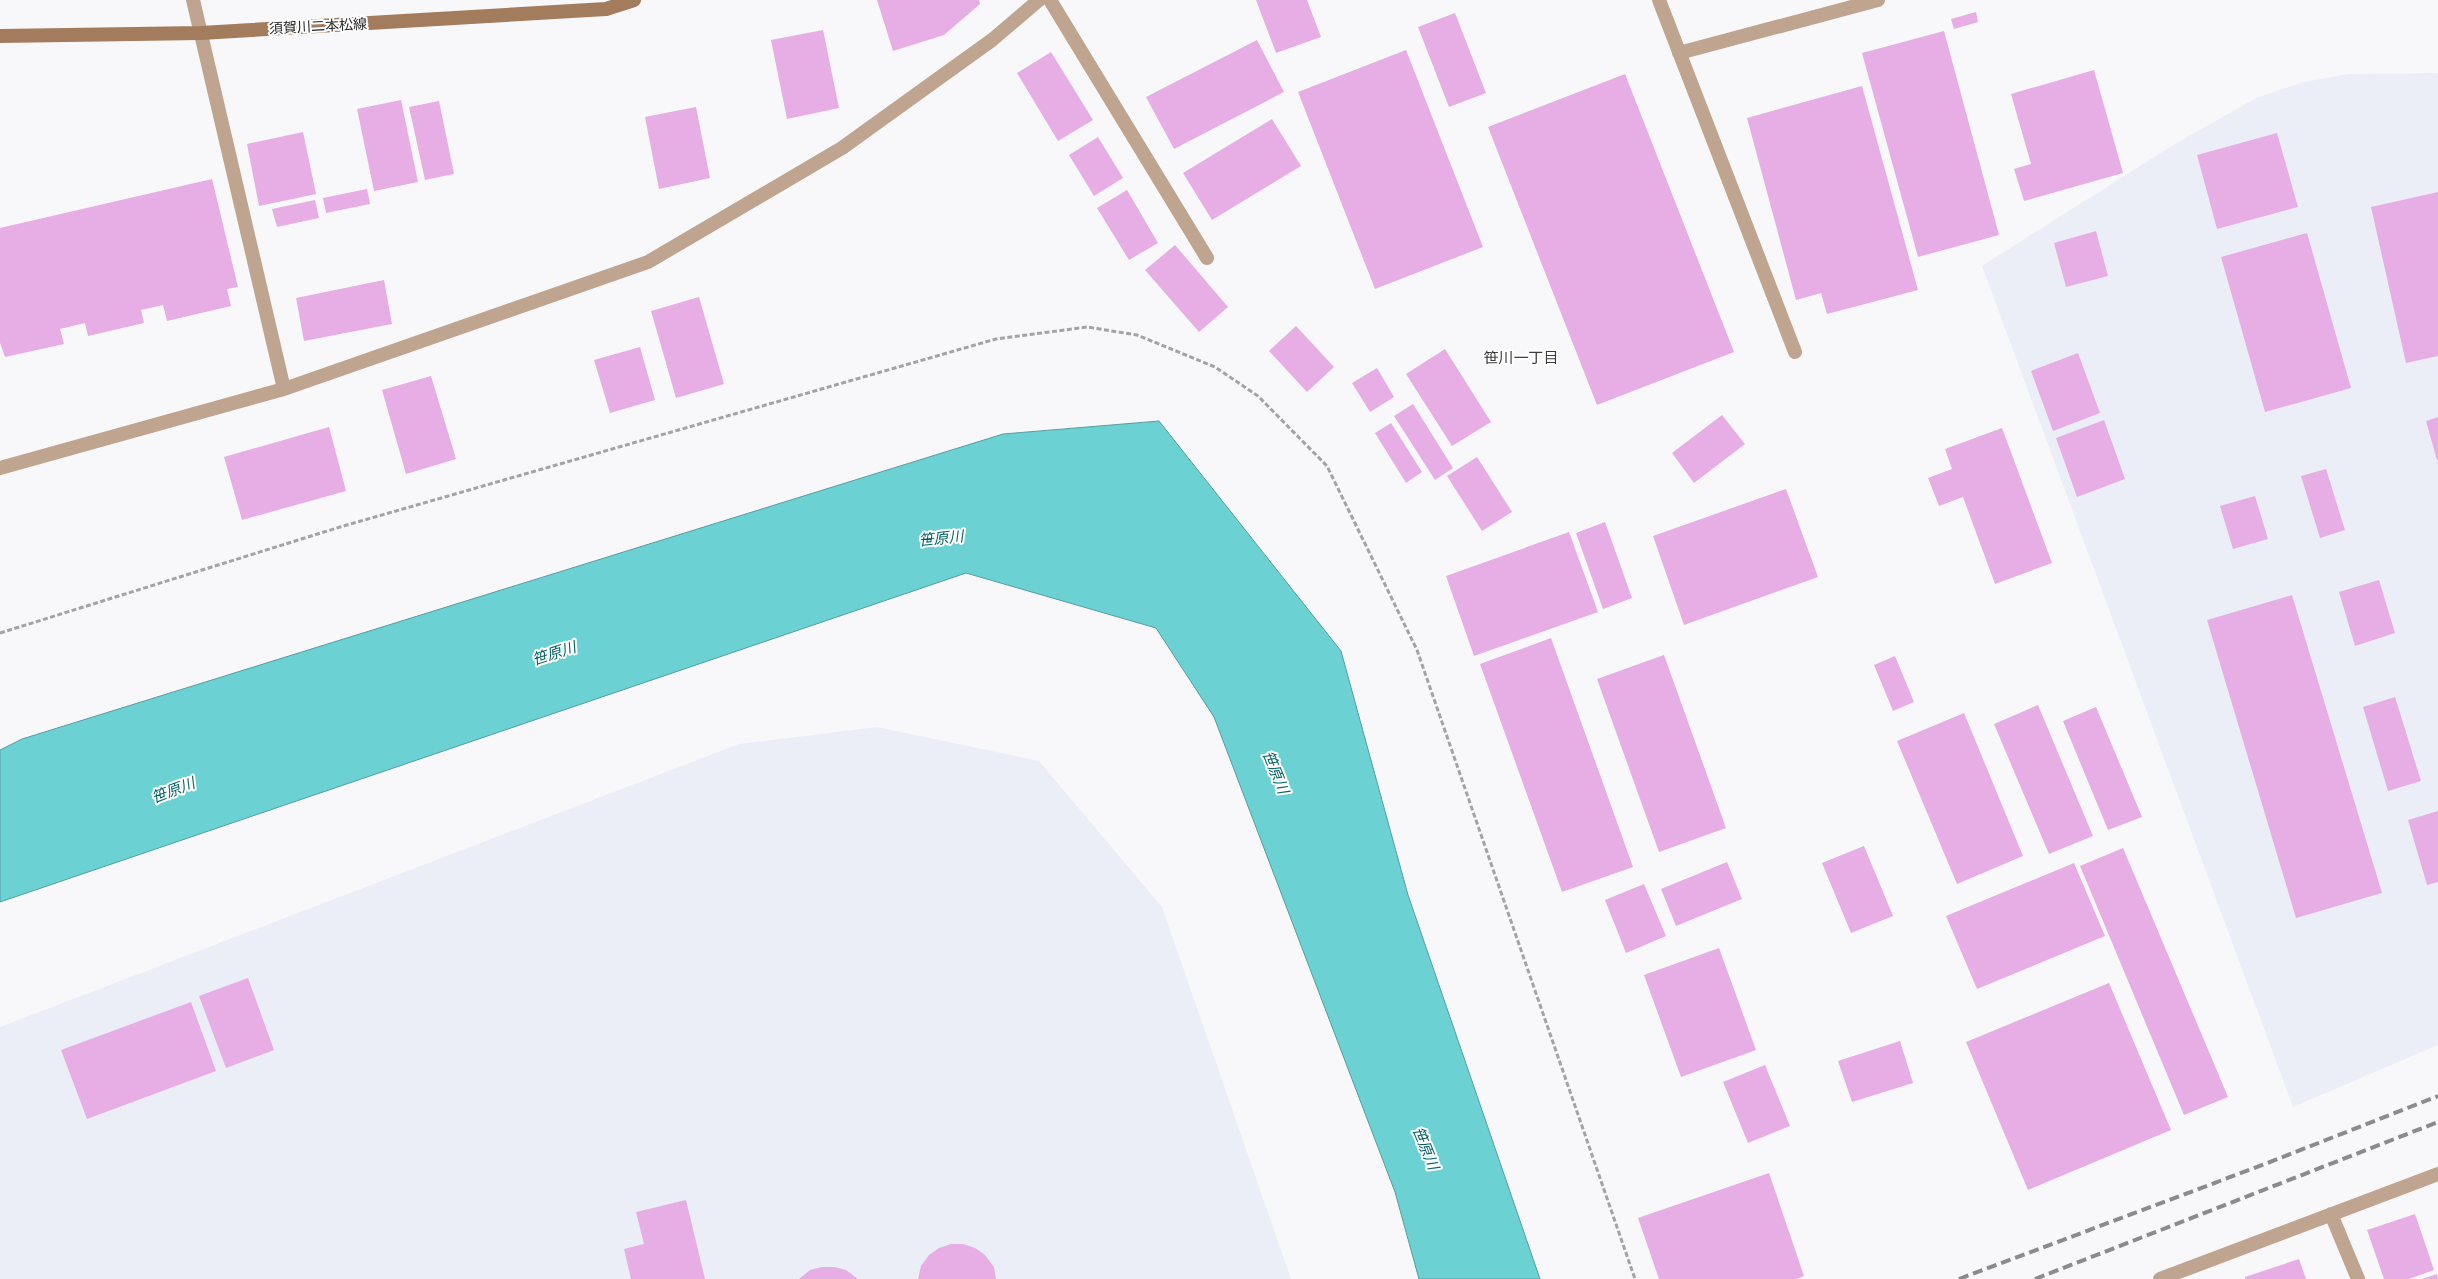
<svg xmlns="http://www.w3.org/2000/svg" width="2438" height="1279" font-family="Arial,'Noto Sans JP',sans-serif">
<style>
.built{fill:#eceef7}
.water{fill:#6bd1d3;stroke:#569d9f}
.building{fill:#e6aee4}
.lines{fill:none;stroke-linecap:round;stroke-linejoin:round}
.path{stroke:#a3a3a5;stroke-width:3;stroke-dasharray:5 2.5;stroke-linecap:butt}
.minor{stroke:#bfa58f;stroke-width:14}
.secondary{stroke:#a27c5c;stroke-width:14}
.rail{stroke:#8b8b8d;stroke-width:4;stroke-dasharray:10 5;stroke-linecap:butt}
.labels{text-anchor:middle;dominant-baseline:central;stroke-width:4;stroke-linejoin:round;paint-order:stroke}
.street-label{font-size:14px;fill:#252526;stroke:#fff}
.neighbourhood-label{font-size:15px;fill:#3b3b3c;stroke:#fff}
.water-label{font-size:15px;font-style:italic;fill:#076365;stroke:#fff}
</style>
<rect width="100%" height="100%" fill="#f8f8fa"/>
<path class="built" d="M2438,73v972l-145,62 -311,-841 188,-119 86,-49 48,-16 44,-8z
M877,727l162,34 123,146 129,372h-1291v-252l739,-283z"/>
<path class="water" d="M1159,421l182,230 67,244 132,384h-121l-24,-87 -181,-475 -58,-89 -190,-55 -966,329v-152l22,-11 981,-305z"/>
<path class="building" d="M877,0h102l1,4 -36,31 -51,16z
M1256,0h51l14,37 -45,16z
M1976,12l2,10 -24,7 -3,-10z
M1455,13l31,80 -37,14 -31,-80z
M823,30l16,78 -52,11 -16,-79z
M1944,31l55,204 -81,22 -56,-204z
M1257,40l27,52 -110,57 -28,-52z
M1406,50l77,197 -108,42 -77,-197z
M1051,52l42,68 -35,21 -41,-68z
M2094,70l29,103 -99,28 -10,-32 17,-5 -20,-70z
M1625,74l109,278 -137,53 -109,-278z
M1862,86l56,204 -91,24 -6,-21 -25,7 -49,-182z
M401,100l17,82 -44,9 -17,-82z
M439,101l15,73 -29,6 -16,-73z
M696,107l14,71 -51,11 -14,-72z
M1272,119l29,47 -89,54 -29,-47z
M303,132l13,62 -57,12 -12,-62z
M2277,133l21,74 -81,22 -20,-74z
M1098,137l25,41 -29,18 -25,-41z
M212,179l26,108 -11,2 4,17 -64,15 -4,-16 -22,5 3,13 -56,13 -3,-13 -25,6 4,15 -59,13 -5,-14v-115z
M367,189l3,15 -44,9 -3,-15z
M1127,190l31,53 -29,17 -32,-52z
M2438,192v164l-32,7 -35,-156z
M315,200l4,18 -42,9 -5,-18z
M2096,231l12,45 -42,11 -12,-44z
M2307,233l44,155 -86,24 -44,-155z
M1175,245l53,62 -29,25 -54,-62z
M384,280l8,44 -88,17 -8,-43z
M699,297l25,87 -48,14 -25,-87z
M1296,326l38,41 -27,25 -38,-41z
M640,347l15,53 -45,13 -16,-53z
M1445,349l46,73 -39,24 -46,-72z
M2078,353l22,60 -47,18 -22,-60z
M1377,368l17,29 -24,15 -18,-29z
M431,376l25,83 -50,15 -24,-84z
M1413,404l40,64 -18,12 -41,-64z
M1722,415l23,29 -51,39 -22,-30z
M2438,417v43h-1l-11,-39z
M2104,420l21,59 -48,18 -21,-59z
M1391,423l31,49 -16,11 -31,-50z
M329,427l17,64 -104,29 -18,-63z
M2002,428l50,135 -57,21 -32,-87 -24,9 -11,-28 24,-9 -7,-20z
M1477,457l35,55 -30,19 -35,-55z
M2326,469l19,61 -25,8 -19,-62z
M1786,489l32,88 -134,48 -31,-89z
M2255,496l13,43 -35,10 -13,-43z
M1605,522l27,76 -29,11 -27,-76z
M1569,532l29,80 -124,44 -28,-80z
M2379,580l16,53 -40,13 -16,-54z
M2292,595l90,298 -86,25 -89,-298z
M1551,638l82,229 -71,25 -82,-228z
M1664,655l62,173 -67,24 -62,-173z
M1895,656l19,46 -21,9 -19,-46z
M2395,697l26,84 -33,10 -25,-84z
M2038,705l55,131 -44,18 -55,-130z
M2096,707l46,110 -34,13 -45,-109z
M1964,713l59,143 -66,28 -60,-143z
M2438,811v71l-11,3 -19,-65z
M1864,846l29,70 -42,17 -29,-70z
M2123,848l105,249 -44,18 -104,-249z
M1727,862l15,37 -66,27 -15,-37z
M2074,863l31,73 -128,53 -31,-73z
M1644,884l22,52 -40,17 -21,-53z
M1719,948l37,102 -75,27 -37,-102z
M248,978l26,72 -48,18 -27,-72z
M2109,983l62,147 -143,60 -62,-148z
M191,1002l25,69 -129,48 -26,-69z
M1900,1041l13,42 -61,19 -14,-41z
M1765,1065l25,61 -42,17 -25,-61z
M1769,1173l35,103 -7,3h-138l-21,-61z
M686,1200l19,79h-74l-7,-30 20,-5 -8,-32z
M2415,1214l19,56 -25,9h-25l-17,-49z
M951,1244h12l12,4 10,7 9,12 2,12h-78l3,-13 8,-11 10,-7z
M2299,1259l7,20h-61v-2z
M822,1267h12l12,3 12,9h-59l11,-9z
M2437,1274l1,5h-16z"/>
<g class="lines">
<path class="path" d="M0,633l340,-106 656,-188 91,-12 50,8 78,32 43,29 69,70 90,184 218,629"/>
<path class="minor" d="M193,0l91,389
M1050,0l157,258
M1659,0l136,352
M1679,53l199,-53
M0,468l284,-79 364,-127 194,-114 150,-108 47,-40
M2331,1214l27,65
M2160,1279l278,-105"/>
<path class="secondary" d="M0,36l201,-3 405,-24 28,-9"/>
<path class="rail" d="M1959,1279l306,-115 173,-68
M2035,1279l403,-157"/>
</g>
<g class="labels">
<g class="street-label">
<text transform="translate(318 26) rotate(-3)">須賀川二本松線</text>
</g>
<g class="neighbourhood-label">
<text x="1521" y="357">笹川一丁目</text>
</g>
<g class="water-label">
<text transform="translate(941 538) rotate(-6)">笹原川</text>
<text transform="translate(554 653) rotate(-18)">笹原川</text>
<text transform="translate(1276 772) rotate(68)">笹原川</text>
<text transform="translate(173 790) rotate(-21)">笹原川</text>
<text transform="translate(1426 1148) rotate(68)">笹原川</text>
</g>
</g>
</svg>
